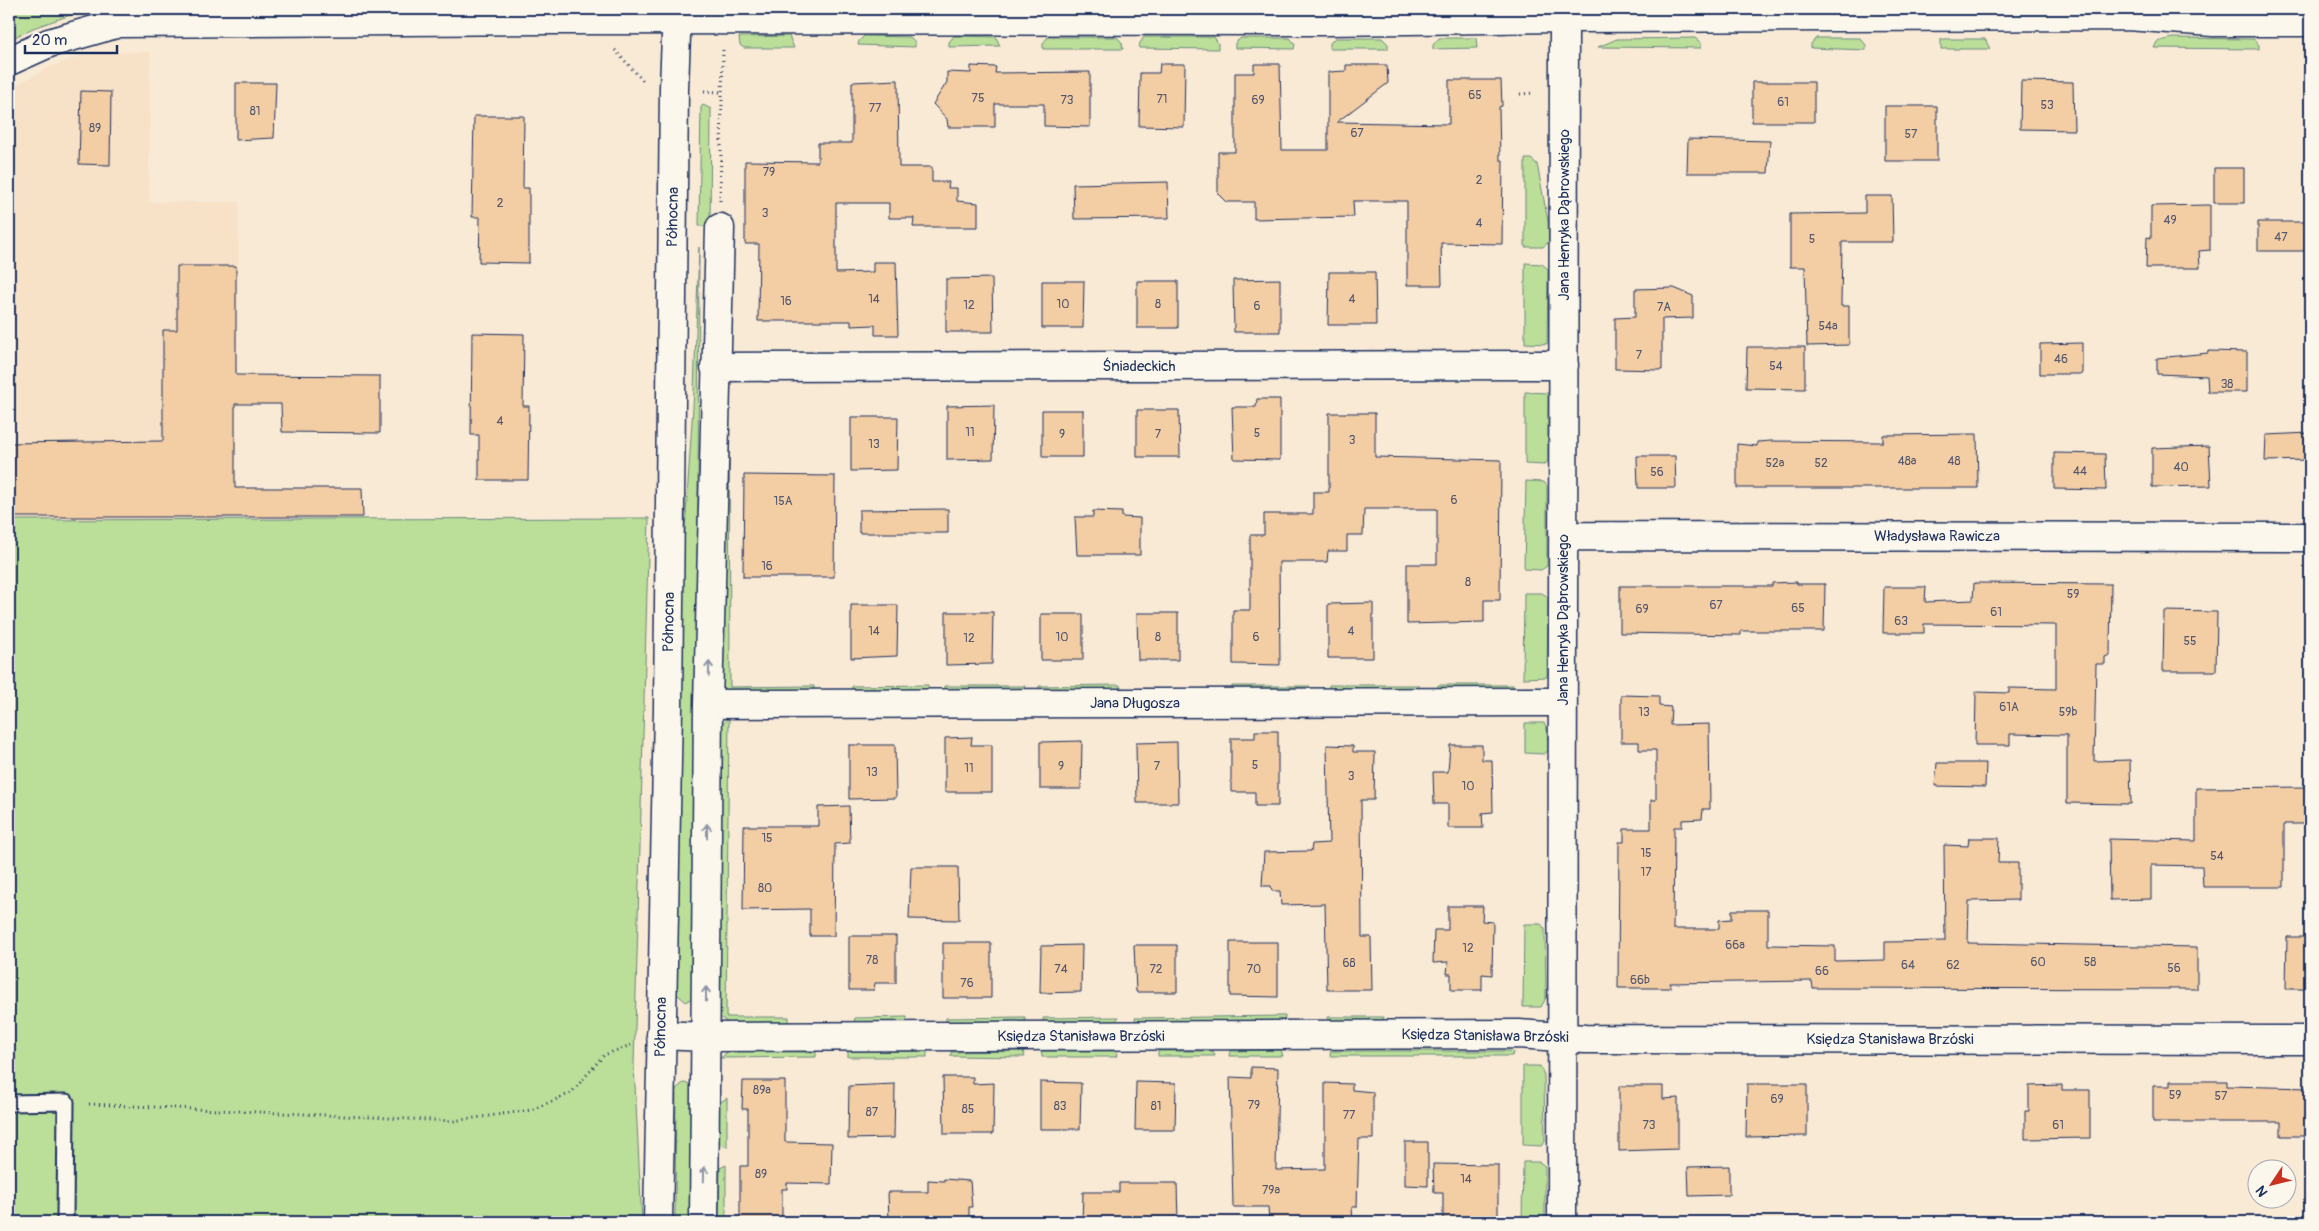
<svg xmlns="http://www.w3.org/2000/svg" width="2319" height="1231" font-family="Pangolin,sans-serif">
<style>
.built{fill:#f7e1c7}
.green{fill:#bbdf99;stroke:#6b877c}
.building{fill:#f3cda3;stroke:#1b2f5e}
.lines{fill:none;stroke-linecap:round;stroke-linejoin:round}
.lane-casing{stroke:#1b2f5e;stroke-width:19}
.street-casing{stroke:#1b2f5e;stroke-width:31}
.secondary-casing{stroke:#1b2f5e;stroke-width:31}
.path{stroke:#1b2f5e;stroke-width:3;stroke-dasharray:1 4;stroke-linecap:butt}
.lane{stroke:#fbf7ec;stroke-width:15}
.street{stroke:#fbf7ec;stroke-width:28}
.secondary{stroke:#fbf7ec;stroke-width:28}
.oneway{stroke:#8b93a5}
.labels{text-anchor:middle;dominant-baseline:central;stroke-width:4;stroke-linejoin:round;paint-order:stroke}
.number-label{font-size:12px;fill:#51566f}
.street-label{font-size:15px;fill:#1b2f5e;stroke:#fbf7ec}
</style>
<rect width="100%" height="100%" fill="#f9ead6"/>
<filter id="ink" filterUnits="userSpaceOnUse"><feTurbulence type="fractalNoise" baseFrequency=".02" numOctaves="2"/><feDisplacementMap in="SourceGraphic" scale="10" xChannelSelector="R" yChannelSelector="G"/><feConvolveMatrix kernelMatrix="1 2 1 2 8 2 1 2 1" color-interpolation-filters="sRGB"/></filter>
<g filter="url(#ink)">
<path class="built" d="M150,52l-1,150h90l-4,317 -226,1v-431l41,-22 38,-14z"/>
<path class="green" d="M9,9h79l-55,19 -24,12z
M789,36l5,12h-50l-4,-3 -1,-8z
M864,36l46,1 5,5v5l-57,-2 1,-4z
M954,36l42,1 4,9 -51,1v-5z
M1048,37h69l5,6 1,6h-80v-6z
M1144,37h70l4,6v6l-79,-1 1,-5z
M1241,38h49l5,6 -1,5 -59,-1v-5z
M1335,38h47l6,6v5h-58v-6z
M1439,38h37l1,10 -44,1v-4z
M1695,38l6,5v5l-103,-1 19,-8z
M1816,38h44l6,7v5l-55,-2v-4z
M2172,38l82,1 5,6v4l-105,-1 3,-6z
M1941,39h44l5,10h-49z
M703,105l8,4 -1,117h-11l2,-119z
M1525,159h6l6,5 11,57 1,21 -6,5h-18z
M699,247l-3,748 -10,7 -9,-8 5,-419 12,-184z
M1525,263l17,1 6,5 -1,75 -22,-1z
M1525,392l23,1v68l-4,4 -19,-1z
M729,393l1,294 84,-1v7l-88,-1 -5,-7z
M1526,481l18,1 3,4v80l-6,4 -17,-1z
M649,518l-15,547 8,157h-633v-702z
M1524,593h18l6,4 -1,80 -24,1z
M928,685v7l-76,1v-7z
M1120,685v6h-81v-5z
M1329,685h90l-1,6h-89z
M1438,685h75v5l-75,1z
M944,686h81l-1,6 -80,-1z
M1232,686h78l-3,5 -75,1z
M729,717l-3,300h63v6h-61l-8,-6 2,-292z
M1525,723h19l3,5 1,23 -4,3 -19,-1z
M1524,924h17l4,5 1,69 -5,9h-18z
M1285,1016l-1,6 -148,1 -1,-5z
M907,1017v7l-53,-1 1,-5z
M1025,1017v6h-79v-5z
M1119,1017l-5,6h-70l-1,-5z
M1328,1017h55l1,5h-56z
M1281,1050l2,6h-54l1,-5z
M728,1051l88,1v5l-95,1z
M848,1051h79v6h-79z
M1023,1051l2,6 -74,-1v-4z
M1041,1051h74l2,3 -1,3h-74z
M1158,1051h55l2,5h-57z
M1331,1051h179l3,1 -1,4h-182z
M1523,1066h17l4,9 1,67 -4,4 -18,-1z
M683,1083l8,1 5,138h-21l1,-133z
M727,1098v49l-8,-3v-41z
M1523,1162h16l6,4v56h-23z
M726,1165v57h-7l1,-54z"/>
<path class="building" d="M1160,64h25l-1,63 -45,-1 1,-53h19z
M1254,64h26l2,86h46v-78l18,-1v-6h41l1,18 -51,39 112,2v-44h52l1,26 -3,1 1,53h3l-1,84 -61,-1 1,42h-35v-84h-54l1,16 -100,2v-17h-28l-8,-8v-42h17v-79h19z
M971,66l25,1 -1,6 95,-1v55l-46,-1v-22h-49v23h-47l-1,-8 -14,-15 14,-22v-10l24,1z
M898,80l1,87h33v15h17l-1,6h9v13l21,2v24h-65l1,-9h-25v-15h-53v70l37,-1v-10h23l2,73h-23v-10l-24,1v-5h-93l1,-77h-14v-83l73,1v-19h34v-61z
M2021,81l52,1 1,48 -54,-1z
M1752,82h62v40h-62z
M236,83h40l-2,55 -38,2z
M81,91l30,1 -1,73 -31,-1z
M1885,106h52v55h-52z
M474,116h50l-1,72h6v75l-50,-1 1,-45h-8z
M1688,139l82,2 -2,32h-81z
M2214,168h30v35h-30z
M1168,182l1,36 -95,1 -1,-35z
M1865,196h27l1,46h-51l-1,64h8v39l-42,1 -2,-79h-15v-53l75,-1z
M2210,205v45l-11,1 1,17h-54l1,-31 4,1v-32z
M2258,222h47v29h-47z
M177,266h59v109l144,1v57l-98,-1 -1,-28h-46v84h127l1,29h-354v-74l154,-2v-111h14z
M1329,272h46l1,53h-48z
M992,278l1,54h-47v-53z
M1280,279v53h-46l-1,-52z
M1042,281h42l-1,47h-41z
M1137,281h41v47h-41z
M1674,288l19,8v22l-31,1v51l-47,-1v-51l20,-1v-28z
M472,333l52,1 -1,72h6l-1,74h-49v-45h-8z
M2082,343v31h-42v-30z
M1747,347h58v42l-59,-1z
M2208,351l39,1v40h-39l-1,-16 -50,-2v-16l51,-5z
M1257,399h23v61l-46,-1 -2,-52h24z
M994,405l-1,54 -46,1v-54z
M1042,410h41v47h-41z
M1137,410h42l1,47h-43z
M1329,413h46v44l126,3 -1,140h-16v22l-77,2v-60h30v-55h-73l-1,26h-16v16h-19l-1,11h-48l1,103 -47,-1v-54h17v-75h14v-21h49v-22h16z
M851,417h47l-1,53 -46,1z
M2310,433v27l-45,1 1,-26z
M1977,434l1,54h-241v-44l20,2v-4l14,-1 112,1v-7z
M2209,446l2,40 -59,1v-39z
M2054,453l51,1 1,36 -52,-1z
M1637,456h38l1,32h-38z
M744,475l91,1 -1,101h-91z
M948,509v24h-89v-23z
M1093,511l29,1v5l18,1v37h-63l-2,-38h18z
M1797,582v2h28l-1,47h-83v4l-121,-2v-47h152v-3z
M1974,583l137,1 -1,71 -5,2v7h-9l-2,97 36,-1 1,44 -64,-1v-68l-57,-1v11h-35l1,-53 33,1v-5l47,1v-64l-132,-1v9h-41l1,-46h42l-1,15 48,-2z
M1373,603v55h-45v-54z
M851,605h47l-1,51 -46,2z
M2164,611l53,1 -1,59h-53z
M946,612h47l-1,52 -46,1z
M1137,613h41v47h-40z
M1041,614h42v46h-42z
M1621,695l38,1v10l12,1 -1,18 39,-1 1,85h-7l-1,10 -20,1v7h-8l-1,102h46v-9l13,-1v-9h36v35l67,1v15l50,-1v-18l60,-1 -1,-96 24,1 1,-8h30l-1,25h20v37l-49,1 -1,42 229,4v42l-384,-1 -1,-7 -142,2v5h-52l1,-146h5v-13h27v-29h5v-50h-17v-8h-18z
M1255,731h23v75h-23v-14h-24v-54h24z
M972,737l-1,8h21v47h-47v-54z
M1082,741l-1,48h-41v-47z
M1177,742l1,61h-41l-1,-60z
M849,745h46l1,53 -47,1z
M1327,745l26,1v6h22l-1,48h-13l1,137h9l1,53h-45l-2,-86 -44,1 -1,-14h-8l-1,-5h-9l2,-34 47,-1 1,-7 17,-1z
M1450,745h32v15h10l1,52 -11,1 1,15h-35v-24h-14l-1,-32h15z
M1937,763h49l-1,24 -50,-1z
M2310,787v37h-26v63h-81l-1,-21 -51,-1v34l-41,1 -1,-61 87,2v-53z
M849,806l1,37 -15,1 -1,92h-24v-27l-67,1 1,-84h74v-19z
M911,867h47l1,53 -50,-1z
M1448,906h35l-1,15 11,1 -1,53 -10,-1v16h-31v-16h-4l1,-12 -15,1 1,-33h14z
M849,936h47v47h-21l-1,7h-25z
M2287,937h23v52h-24z
M1230,942h48v55l-48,-1z
M943,943h48v55h-48z
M1082,945l-1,47 -41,1 1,-47z
M1134,945h43v47h-41z
M1251,1067l27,1 -2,102 49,-1v-86l27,1v6l21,2v47h-14l-2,68h-5l1,15h-84l-1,-15h-35l-3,-130 21,1z
M943,1077h30v7l21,-1 -1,51h-49z
M743,1081h42v61l47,1 -1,41 -44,-1v6h-5v33h-42v-56h8v-57h-6z
M2170,1081h57v5l83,2v48h-29v-14h-128v-36h17z
M1040,1082l41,1 -1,46h-40z
M1136,1082l40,1 -1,47h-40z
M895,1084l-1,54 -46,1 1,-53z
M1747,1084h60v52l-61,1z
M2062,1085v5h28v48l-65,1v-28h4v-25z
M1619,1086h44v13l15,-1v51l-59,2z
M1405,1142h23v44l-23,-1z
M1433,1164l65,1v57h-55v-29h-9z
M1729,1166v29l-40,1 -1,-29z
M944,1179l26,2 2,26h-3v15h-80l-1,-30h40v-12l16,1z
M1119,1183h58l1,39h-96l1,-30h36z"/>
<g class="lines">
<g class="lane-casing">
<path id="lane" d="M9,1103l57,-1 -1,120"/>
</g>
<g class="street-casing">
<path id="street" d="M9,61l40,-18 70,-20 427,-3 780,1 238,-3 563,-2 86,6h97
M715,367l849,-2
M1564,536l746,1
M708,704l854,-2
M661,1035l45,2 813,-3 66,5 725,1
M704,1222l4,-518 12,-476
M1562,1222l2,-1204"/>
</g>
<g class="secondary-casing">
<path id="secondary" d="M658,1222l10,-513 6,-621 3,-79"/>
</g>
<path class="path" d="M615,50l30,33
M704,91l16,1
M1520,94l15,-1
M720,201l3,-152
M89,1104l364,17 78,-11 40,-17 33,-38 27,-10"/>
<use href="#lane" class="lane"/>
<use href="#street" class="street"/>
<use href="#secondary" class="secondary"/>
</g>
<defs><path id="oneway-shaft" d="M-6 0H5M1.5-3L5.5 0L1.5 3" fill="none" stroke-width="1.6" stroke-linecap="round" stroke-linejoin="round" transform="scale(1.25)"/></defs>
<g class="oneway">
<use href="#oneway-shaft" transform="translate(709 669) rotate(-89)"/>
<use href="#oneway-shaft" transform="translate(707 831) rotate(-90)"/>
<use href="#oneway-shaft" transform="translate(706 994) rotate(-90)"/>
<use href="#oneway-shaft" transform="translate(704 1174) rotate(-89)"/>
</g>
</g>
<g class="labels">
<g class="number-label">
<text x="1475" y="95">65</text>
<text x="978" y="98">75</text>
<text x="1162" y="99">71</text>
<text x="1067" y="100">73</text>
<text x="1258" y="100">69</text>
<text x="1783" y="102">61</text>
<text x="2047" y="105">53</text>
<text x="875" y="108">77</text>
<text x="255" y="111">81</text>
<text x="95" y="128">89</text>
<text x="1357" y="133">67</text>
<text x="1911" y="134">57</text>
<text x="769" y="172">79</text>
<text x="1479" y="180">2</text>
<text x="500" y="203">2</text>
<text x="765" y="213">3</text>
<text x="2170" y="220">49</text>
<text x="1479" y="223">4</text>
<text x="2281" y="237">47</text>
<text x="1812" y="239">5</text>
<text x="874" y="299">14</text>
<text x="1352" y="299">4</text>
<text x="786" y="301">16</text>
<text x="1063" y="304">10</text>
<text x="1158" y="304">8</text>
<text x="969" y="305">12</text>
<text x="1257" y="306">6</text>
<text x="1664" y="307">7A</text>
<text x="1828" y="326">54a</text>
<text x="1639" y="355">7</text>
<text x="2061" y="359">46</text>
<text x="1776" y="366">54</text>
<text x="2227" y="384">38</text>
<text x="500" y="421">4</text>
<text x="970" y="432">11</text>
<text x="1257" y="433">5</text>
<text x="1062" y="434">9</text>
<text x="1158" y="434">7</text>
<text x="1352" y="440">3</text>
<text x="874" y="444">13</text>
<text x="1907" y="461">48a</text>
<text x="1954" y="461">48</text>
<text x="1775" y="463">52a</text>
<text x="1821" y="463">52</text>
<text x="2181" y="467">40</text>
<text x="2080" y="471">44</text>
<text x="1657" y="472">56</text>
<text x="1454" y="500">6</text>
<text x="783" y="501">15A</text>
<text x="767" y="566">16</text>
<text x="1468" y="582">8</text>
<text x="2073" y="594">59</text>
<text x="1716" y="605">67</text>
<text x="1798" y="608">65</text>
<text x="1642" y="609">69</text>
<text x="1996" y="612">61</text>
<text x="1901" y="621">63</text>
<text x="874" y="631">14</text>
<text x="1351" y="631">4</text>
<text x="1062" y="637">10</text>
<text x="1158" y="637">8</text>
<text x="1256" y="637">6</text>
<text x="969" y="638">12</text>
<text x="2190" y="641">55</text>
<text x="2009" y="707">61A</text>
<text x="1644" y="712">13</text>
<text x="2068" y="712">59b</text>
<text x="1255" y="765">5</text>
<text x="1061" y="766">9</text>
<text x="1157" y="766">7</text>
<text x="969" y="768">11</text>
<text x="872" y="772">13</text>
<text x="1351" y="776">3</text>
<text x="1468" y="786">10</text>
<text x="767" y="838">15</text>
<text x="1646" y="853">15</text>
<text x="2217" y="856">54</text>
<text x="1646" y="872">17</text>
<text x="765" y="888">80</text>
<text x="1735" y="945">66a</text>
<text x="1468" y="948">12</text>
<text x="872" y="960">78</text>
<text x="2038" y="962">60</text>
<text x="2090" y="962">58</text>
<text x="1349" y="963">68</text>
<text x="1908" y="965">64</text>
<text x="1953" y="965">62</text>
<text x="2174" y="968">56</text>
<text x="1061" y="969">74</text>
<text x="1156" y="969">72</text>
<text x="1254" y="969">70</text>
<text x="1822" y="971">66</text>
<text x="1640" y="980">66b</text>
<text x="967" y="983">76</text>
<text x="762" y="1090">89a</text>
<text x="2175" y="1095">59</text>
<text x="2221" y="1096">57</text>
<text x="1777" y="1099">69</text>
<text x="1254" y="1105">79</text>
<text x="1060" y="1106">83</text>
<text x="1156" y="1106">81</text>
<text x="968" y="1109">85</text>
<text x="872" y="1112">87</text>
<text x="1349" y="1115">77</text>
<text x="1649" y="1125">73</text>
<text x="2058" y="1125">61</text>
<text x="761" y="1174">89</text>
<text x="1466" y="1179">14</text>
<text x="1271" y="1190">79a</text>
</g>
<g class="street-label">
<text transform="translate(1564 215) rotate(-90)">Jana Henryka Dąbrowskiego</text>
<text transform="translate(673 217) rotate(-89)">Północna</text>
<text x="1139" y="366">Śniadeckich</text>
<text x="1937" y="536">Władysława Rawicza</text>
<text transform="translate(1563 620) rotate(-90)">Jana Henryka Dąbrowskiego</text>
<text transform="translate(669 622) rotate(-89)">Północna</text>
<text x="1135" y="703">Jana Długosza</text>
<text transform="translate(661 1027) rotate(-89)">Północna</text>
<text x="1081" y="1036">Księdza Stanisława Brzóski</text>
<text transform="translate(1485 1036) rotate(1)">Księdza Stanisława Brzóski</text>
<text x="1890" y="1039">Księdza Stanisława Brzóski</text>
</g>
</g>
<rect width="2319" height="1231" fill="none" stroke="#fbf7ec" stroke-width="30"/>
<rect x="15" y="15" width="2289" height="1201" fill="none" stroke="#1b2f5e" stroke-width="2" filter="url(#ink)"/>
<g transform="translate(2272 1184) rotate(235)"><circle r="24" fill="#fbf7ec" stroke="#a1a7b3"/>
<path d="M0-4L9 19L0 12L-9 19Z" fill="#c8321e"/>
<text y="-8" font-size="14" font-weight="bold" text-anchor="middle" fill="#1b2f5e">N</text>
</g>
<path d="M25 45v8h92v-8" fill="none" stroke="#1b2f5e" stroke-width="2.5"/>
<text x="32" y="45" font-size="15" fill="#1b2f5e" stroke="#fbf7ec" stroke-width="4" paint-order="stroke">20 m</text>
</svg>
